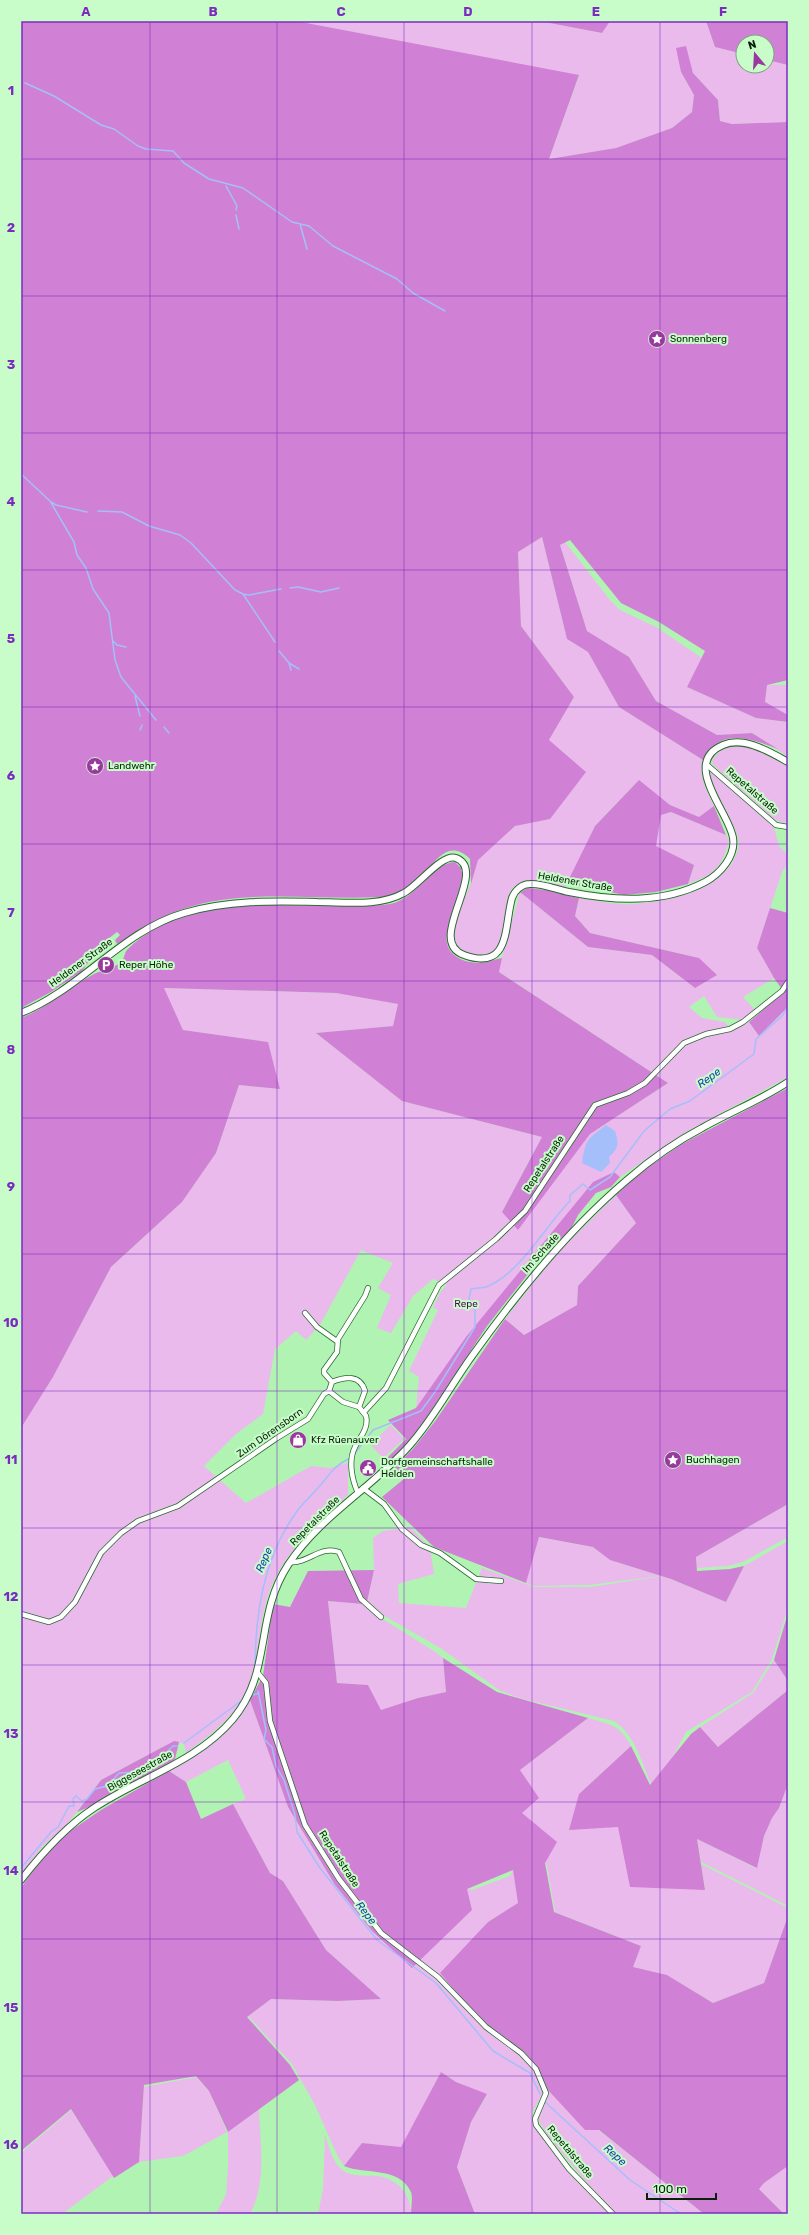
<svg xmlns="http://www.w3.org/2000/svg" width="809" height="2235" font-family="Rubik,sans-serif">
<style>
.green{fill:#ebbaed}
.forest{fill:#d181d5}
.water{fill:#a4bff9}
.lines{fill:none;stroke-linecap:round;stroke-linejoin:round}
.stream{stroke:#a4bff9;stroke-width:1.5}
.street-casing{stroke:#2c6a31;stroke-width:6}
.secondary-casing{stroke:#2c6a31;stroke-width:8}
.street{stroke:#fff;stroke-width:4.5}
.secondary{stroke:#fff;stroke-width:6}
.grid{fill:none;stroke:#7b2cbf;stroke-width:1;stroke-opacity:0.55}
.labels{text-anchor:middle;dominant-baseline:central;stroke-width:4;stroke-linejoin:round;paint-order:stroke}
.poi-label{font-size:10px;fill:#08220a;stroke:#c8fdc9;text-anchor:start}
.street-label{font-size:10px;fill:#08220a;stroke:#c8fdc9}
.park-label{font-size:10px;fill:#530658;stroke:#c8fdc9}
.water-label{font-size:11px;font-style:italic;fill:#1b3fab;stroke:#c8fdc9}
.neatline{fill:none;stroke:#7b2cbf;stroke-width:1.5}
.grid-label{font-size:13px;text-anchor:middle;font-weight:bold;fill:#7b2cbf}
</style>
<rect width="100%" height="100%" fill="#b1f3b2"/>
<path class="green" d="M296,21h243l62,12 9,-12h96l9,26 28,7v12h24v-6l21,5v57l-56,2 -12,-3 -2,-21 -25,-27 -8,-27 -4,26 13,23 -2,17 -20,16 -56,20 -67,11 30,-83z
M542,537l25,102 21,13 31,55 84,53c-4,17 4,31 11,46l-15,11 -29,-12 -32,-24 -43,45 -30,62 -38,-8c-5,2 -12,5 -15,9 -12,17 2,70 -34,66 -42,-5 -17,-46 -8,-70 4,-7 4,-19 8,-26 5,-6 29,-28 36,-32 9,-6 26,-6 36,-8l-1,-79 25,-43 -53,-71 -3,-74z
M565,542l45,58 10,10 36,17 46,31 -15,29 69,31 32,4v35l-36,-24 -35,2 -61,-34 -27,-44 -42,-26 -27,-86z
M767,685h21v30l-23,-12z
M738,746l14,2 36,18v53l-4,4 -9,-3 -62,-55 -1,-5c7,-10 14,-13 26,-14z
M710,770l64,57 5,19 9,9v8l-6,9 -25,76 17,30 -31,19 12,13 -12,10 -26,-3 -13,-21 -15,11 13,11 23,4 5,7 13,-7h6l10,14 29,-29v70l-102,55 -66,45 -4,-3 -17,12 -167,199 -16,23 3,-31 -10,-6 29,-61 -5,-3 8,-16 6,-6 -14,-6 -20,17 -22,37 -14,-5 14,-33 -13,-7 15,-25 -32,-13 -41,75 -14,15 -10,-9 -21,18 -12,65 -27,20 -32,32 42,37 65,-37 19,2 18,-5v32c-29,26 -60,54 -76,90 -12,28 -12,59 -18,88 -7,35 -41,60 -68,80l-2,-9 -10,-3 -73,39 -36,47 -22,19 -22,30v-448l32,-51 58,-110 71,-65 34,-49 23,-68 40,4 -11,-47 -85,-12 -20,-42 173,5 62,11 -5,22 -77,7 86,68 140,36 -40,75 74,-69 92,-60 -170,-112 22,-79 68,55 64,8 43,33 4,-30 -109,-25 -15,-17 4,-18c18,3 37,7 55,6 33,-3 78,-11 98,-41 3,-6 7,-14 7,-20 -2,-18 -18,-36 -25,-52 -3,-6 -3,-14 -4,-21z
M671,812l55,23 3,5c-6,28 -16,35 -41,44l6,-19 -39,-19 5,-31z
M616,1195l20,28 -58,63 -1,19 -53,30 -19,-16 52,-66z
M391,1425l13,14 -21,19 -13,-14z
M788,1504v33l-45,25 -15,4 -31,2 -1,-11z
M410,1527l20,21 4,26 -36,10 1,19 67,5 16,-40 52,19h56l73,-11 63,26 18,-36 44,-25v67l-16,51 -20,33 -66,40 -15,28 -20,24c-10,-23 -16,-49 -37,-63l-95,-23 -20,-8 -57,-41 -59,-34 -16,-13 7,-32 -1,-32 10,-7z
M538,1537l55,10 17,13 51,16 -72,9 -55,1 -8,-3z
M328,1601l35,3 18,14 56,35 6,5 3,34 -28,6 -37,13 -13,-26 -31,-2z
M774,1660l14,21v9l-70,57 -18,-20 53,-34z
M250,1700l38,107 47,78 37,46 95,-43 5,2 38,-14 3,-6 6,33 -31,19 -16,18 49,113 15,16 10,19 -14,25c11,35 49,68 74,93l-59,-71 -13,-23 14,-22 156,124h-229l-18,-47 14,-45 16,-27 -31,-13 -15,-10 -40,76 -39,-5 -18,23 -6,-9 -23,-52 -23,-41 -44,-48 23,-17 67,2 43,-2 -55,-49 -43,-69 -13,-8 -37,-69 13,-5 -18,-39 -42,22 -17,-11 54,-37z
M588,1718c22,6 32,7 43,28l-52,48 39,33 87,62 -4,-25 87,44v8l-24,67 -51,20 -46,-28 -35,-8 9,-21 -86,-34 -8,-46 -25,-53 -2,-43z
M788,1784v122l-87,-44 -4,-23 59,29 8,-32 8,-18 7,-10z
M196,2077l13,14 18,41 -44,24 -44,6 5,-75z
M259,2109c1,34 8,74 -9,105h-34l10,-20 2,-27v-35z
M71,2110l42,66 -51,38h-32l-9,-4v-57z
M325,2134c3,11 7,27 17,36 10,7 22,5 33,6 21,1 36,17 36,38h-93l5,-25z
M788,2166v48h-4l-25,-25 5,-6z"/>
<path class="forest" d="M21,21h275l283,54 -30,84 67,-11 56,-20 20,-16 2,-17 -13,-23 -5,-24 10,-2 7,27 25,27 2,21 12,3 56,-2v558l-21,5 -2,17 23,13v7l-32,-4 -69,-31 18,-36 -46,-29 -38,-19 -51,-63 -10,5 27,86 42,26 27,44 61,34 35,-2 26,16c-29,-11 -57,-22 -75,11l-84,-53 -31,-55 -21,-13 -25,-102 -24,15 3,74 53,71 -25,43 37,32 -36,47 -35,7 -37,34 -7,24 -1,-25c-24,-23 -36,7 -52,21 -10,9 -24,16 -38,17 -69,4 -145,-11 -210,17 -20,8 -35,20 -53,30l-2,-4 5,-5 -3,-3 -13,10 -1,9 -13,9 -8,11 -31,21 -30,16z
M539,21h71l-8,12z
M706,21h82v44l-21,-5v-18h-24v12l-28,-7z
M639,780l31,25 29,12 15,-11 12,29 -55,-23 -10,3 -5,31 38,19 -6,19 -32,8 -32,3 -57,-12 28,-57z
M455,862l6,6 2,9 -16,58c-3,19 15,28 33,28 7,0 15,-4 22,-5l-3,14 169,111 -78,51 -72,96 -16,-18 40,-75 -140,-36 -86,-68 77,-7 5,-22 -62,-11 -172,-5 19,42 85,12 12,47 -41,-4 -23,68 -34,49 -71,65 -58,110 -32,51v-410c28,-11 49,-32 75,-45 9,-4 18,-5 25,-11 4,-4 3,-10 7,-13 15,-15 34,-25 54,-32 54,-18 111,-10 166,-11 14,0 29,0 42,-2 27,-5 42,-41 65,-42z
M528,888l18,2 33,8 -4,18 15,17 109,25 18,17 -22,13 -43,-33 -64,-8 -68,-55z
M770,908l18,5v94l-29,29 -10,-14 35,-30 -10,-14 -17,-30z
M788,1088v416l-92,53 1,14 33,-2 14,-3 -18,36 -55,-23 -61,-19 -17,-13 -54,-10 -13,46 -92,-36 -52,-50 23,-19 -11,-10 19,-19 23,-29 69,-101 19,16 53,-30 1,-19 58,-63 -20,-28 25,-23 41,-28z
M614,1172l6,5 -9,10 -15,6 -18,22 -7,14 -32,31 -52,66 -65,99 -14,19 -20,19 -3,-3 21,-21 -18,-19 28,-12 50,-71 127,-155z
M374,1570l-7,32 -4,2 -35,-3 9,82 31,2 13,25 37,-12 28,-6 -3,-34 54,34 91,26 -68,52 19,28 -17,15 35,29 -12,21 9,49 87,34 -8,21 34,8 46,28 51,-20 24,-67v250l-24,17 -5,6 25,25h-80l-105,-84h-14l-37,-40 -11,-21 -15,-16 -36,-26 -46,-54 48,-51 30,-19 -5,-33 -46,19 5,21 -60,58 -40,-37 -37,-46 -47,-78 -38,-107 13,-24 10,-72 17,3 18,-36z
M788,1613v68l-14,-21z
M788,1690v94l-9,24 -7,10 -8,18 -7,32 -60,-29 8,51 -75,-3 -12,-60 -49,3 10,-36 52,-48 19,39 41,-51 9,-7 18,20z
M174,1741l5,1 -4,17 -6,5 -75,41 -17,7 24,-32z
M169,1771l17,11 15,37 32,-15 37,69 13,8 43,69 55,49 -43,2 -67,-2 -24,18 43,48 9,15 -71,52 -19,-41 -13,-15 -52,9 -5,77 -25,16 -43,-69 -50,42v-263l18,-26 24,-26 38,-26z
M441,2072l15,10 31,12 -16,28 -14,45 18,47h-64c0,-6 2,-16 0,-22 -12,-26 -45,-17 -67,-26l18,-23 39,4z"/>
<path class="water" d="M606,1125l9,6c4,12 4,17 -6,26l1,6 -9,9 -19,-9c4,-25 5,-23 24,-38z"/>
<g class="lines">
<path class="stream" d="M25,83l29,13 47,29 13,4 24,17 8,3 27,2 11,12 25,16 34,9 49,34 17,4 24,20 64,33 16,14 32,18
M226,186l11,20 -1,4
M236,215l3,14
M300,224l7,25
M21,474l29,27 24,41 3,13 9,13 7,21 16,24 6,47 6,17 35,43
M51,502l5,3 31,7
M98,511l24,1 27,14 31,9 11,8 44,47 8,4 6,1 32,-6
M290,588l8,-1 23,5 18,-4
M243,594l32,48
M113,641l4,4 9,2
M279,651l10,12 2,7
M289,663l10,6
M135,696l5,20
M164,727l5,6
M140,730l2,-5
M353,1456l20,-26 48,-19 14,-19 40,-65v-17l-6,-11 2,-10c4,-1 10,-1 15,-2 33,-12 60,-62 84,-86v-6l13,-11 7,6 20,-13 34,-46 26,-22 20,-8 64,-47 2,-15 27,-24 5,-9
M255,1669c0,-54 8,-109 40,-155 6,-9 15,-17 22,-25 13,-14 15,-22 33,-31
M258,1691l8,39 -2,9 8,8 4,19 8,14 11,35 2,17 23,36 57,72 59,43 57,68 37,22 10,21
M253,1695l6,-2
M184,1743l57,-42
M21,1868l30,-36 7,-5 11,-21h5l-1,-7 3,-3 6,5 5,-2 8,-10c20,-5 10,-1 24,-16l17,-1 9,-6 5,3 23,-23h4
M544,2101l86,79 51,34"/>
<g class="street-casing">
<path id="street" d="M706,764l70,61 12,2
M305,1313l12,14 21,15
M332,1382l-8,-9v-3l13,-18 1,-13 27,-43 3,-8
M329,1391l3,-9c13,-5 28,-8 33,9l-6,16
M364,1412l22,-24 53,-103 57,-46 29,-28 70,-106 33,-12 17,-10 39,-40 22,-9 24,-5 13,-7 39,-31 6,-9
M363,1488l21,16 18,25 19,16 19,8 36,26 25,2
M290,1562c18,2 30,-17 49,-10l22,47 20,18
M21,1614l28,8 12,-5 14,-15 26,-49 20,-20 17,-12 40,-15 99,-68 31,-19 16,-25 5,-3 14,11 16,5 7,9c3,12 -6,21 -11,31 -7,14 -3,33 3,46
M258,1673l8,10 4,38 35,104 34,54 42,54 57,44 48,50 35,26 15,16 10,24 -11,26 1,6 33,44 44,45"/>
</g>
<g class="secondary-casing">
<path id="secondary" d="M21,1013c60,-24 101,-82 163,-100 44,-13 88,-12 133,-11 28,0 62,5 87,-9 14,-7 38,-40 52,-35 34,13 -32,83 8,97 47,17 40,-29 48,-57 3,-8 10,-14 18,-14 12,-1 27,6 39,8 45,9 94,12 136,-10 15,-8 31,-26 28,-44 -3,-25 -53,-75 -10,-93 21,-9 47,7 65,17
M21,1880c21,-27 44,-53 73,-72 45,-30 103,-46 139,-89 40,-48 21,-102 55,-154 32,-49 84,-77 122,-120 24,-27 41,-60 62,-89 45,-63 96,-126 155,-176 23,-20 48,-38 75,-52 28,-16 59,-28 86,-46"/>
</g>
<use href="#street" class="street"/>
<use href="#secondary" class="secondary"/>
</g>
<path class="grid" d="M150,21v2193M277,21v2193M404,21v2193M532,21v2193M660,21v2193M21,159h767M21,296h767M21,433h767M21,570h767M21,707h767M21,844h767M21,981h767M21,1118h767M21,1254h767M21,1391h767M21,1528h767M21,1665h767M21,1802h767M21,1939h767M21,2076h767"/>
<defs>
<g id="sight-disc" transform="scale(0.9)"><circle r="9.5" fill="#9939a0" stroke="#c8fdc9"/><path d="M0-6L1.8-2.2L6-1.7L2.9 1.2L3.7 5.4L0 3.3L-3.7 5.4L-2.9 1.2L-6-1.7L-1.8-2.2Z" fill="#fff"/></g>
<g id="parking-disc" transform="scale(0.9)"><circle r="9.5" fill="#9939a0" stroke="#c8fdc9"/><path d="M-3.5-5.5H1a3.5 3.5 0 0 1 0 7H-1V5.5H-3.5ZM-1-3.4V-.6H.8a1.4 1.4 0 0 0 0-2.8Z" fill="#fff"/></g>
<g id="shop-disc" transform="scale(0.9)"><circle r="9.5" fill="#9939a0" stroke="#c8fdc9"/><path d="M-5-2.5h2.3a2.7 3.5 0 0 1 5.4 0H5L5.5 6h-11ZM-1.5-2.5h3a1.5 2.3 0 0 0-3 0Z" fill="#fff"/></g>
<g id="civic-disc" transform="scale(0.9)"><circle r="9.5" fill="#9939a0" stroke="#c8fdc9"/><path d="M-.6-6.5H3V-4.5H.6V-3L4-1V1h2V6H-6V1h2V-1L-.6-3ZM-1.2 2.5V6h2.4V2.5Z" fill="#fff"/></g>
</defs>
<g fill-rule="evenodd">
<use href="#sight-disc" x="657" y="339"/>
<use href="#sight-disc" x="95" y="766"/>
<use href="#parking-disc" x="106" y="965"/>
<use href="#shop-disc" x="298" y="1440"/>
<use href="#sight-disc" x="673" y="1460"/>
<use href="#civic-disc" x="368" y="1468"/>
</g>
<g class="labels">
<g class="poi-label">
<text x="670" y="339">Sonnenberg</text>
<text x="108" y="766">Landwehr</text>
<text x="119" y="965">Reper Höhe</text>
<text x="311" y="1440">Kfz Rüenauver</text>
<text x="686" y="1460">Buchhagen</text>
<text x="381" y="1462">Dorfgemeinschaftshalle<tspan x="381" dy="12">Helden</tspan></text>
</g>
<g class="street-label">
<text transform="translate(752 791) rotate(41)">Repetalstraße</text>
<text transform="translate(575 882) rotate(10)">Heldener Straße</text>
<text transform="translate(81 963) rotate(-36)">Heldener Straße</text>
<text transform="translate(544 1164) rotate(-57)">Repetalstraße</text>
<text transform="translate(541 1253) rotate(-48)">Im Schade</text>
<text transform="translate(270 1433) rotate(-35)">Zum Dörensborn</text>
<text transform="translate(315 1521) rotate(-45)">Repetalstraße</text>
<text transform="translate(140 1771) rotate(-29)">Biggeseestraße</text>
<text transform="translate(339 1859) rotate(57)">Repetalstraße</text>
<text transform="translate(570 2152) rotate(50)">Repetalstraße</text>
</g>
<g class="park-label">
<text x="466" y="1304">Repe</text>
</g>
<g class="water-label">
<text transform="translate(709 1078) rotate(-36)">Repe</text>
<text transform="translate(264 1560) rotate(-67)">Repe</text>
<text transform="translate(366 1913) rotate(52)">Repe</text>
<text transform="translate(615 2155) rotate(42)">Repe</text>
</g>
</g>
<rect width="809" height="2235" fill="none" stroke="#c8fdc9" stroke-width="44"/>
<g transform="translate(755 54) rotate(342)"><circle r="19" fill="#c8fdc9" stroke="#7ba57d"/>
<path d="M0-3L7 15L0 10L-7 15Z" fill="#9939a0"/>
<text y="-6" font-size="11" font-weight="bold" text-anchor="middle" fill="#08220a">N</text>
</g>
<path d="M647 2193v6h69v-6" fill="none" stroke="#08220a" stroke-width="2"/>
<text x="653" y="2193" font-size="12" fill="#08220a" stroke="#c8fdc9" stroke-width="3" paint-order="stroke">100 m</text>
<rect x="22" y="22" width="765" height="2191" class="neatline"/>
<g class="grid-label">
<text x="86" y="16">A</text>
<text x="213" y="16">B</text>
<text x="341" y="16">C</text>
<text x="468" y="16">D</text>
<text x="596" y="16">E</text>
<text x="723" y="16">F</text>
<text x="11" y="95">1</text>
<text x="11" y="232">2</text>
<text x="11" y="369">3</text>
<text x="11" y="506">4</text>
<text x="11" y="643">5</text>
<text x="11" y="780">6</text>
<text x="11" y="917">7</text>
<text x="11" y="1054">8</text>
<text x="11" y="1191">9</text>
<text x="11" y="1327">10</text>
<text x="11" y="1464">11</text>
<text x="11" y="1601">12</text>
<text x="11" y="1738">13</text>
<text x="11" y="1875">14</text>
<text x="11" y="2012">15</text>
<text x="11" y="2149">16</text>
</g>
</svg>
